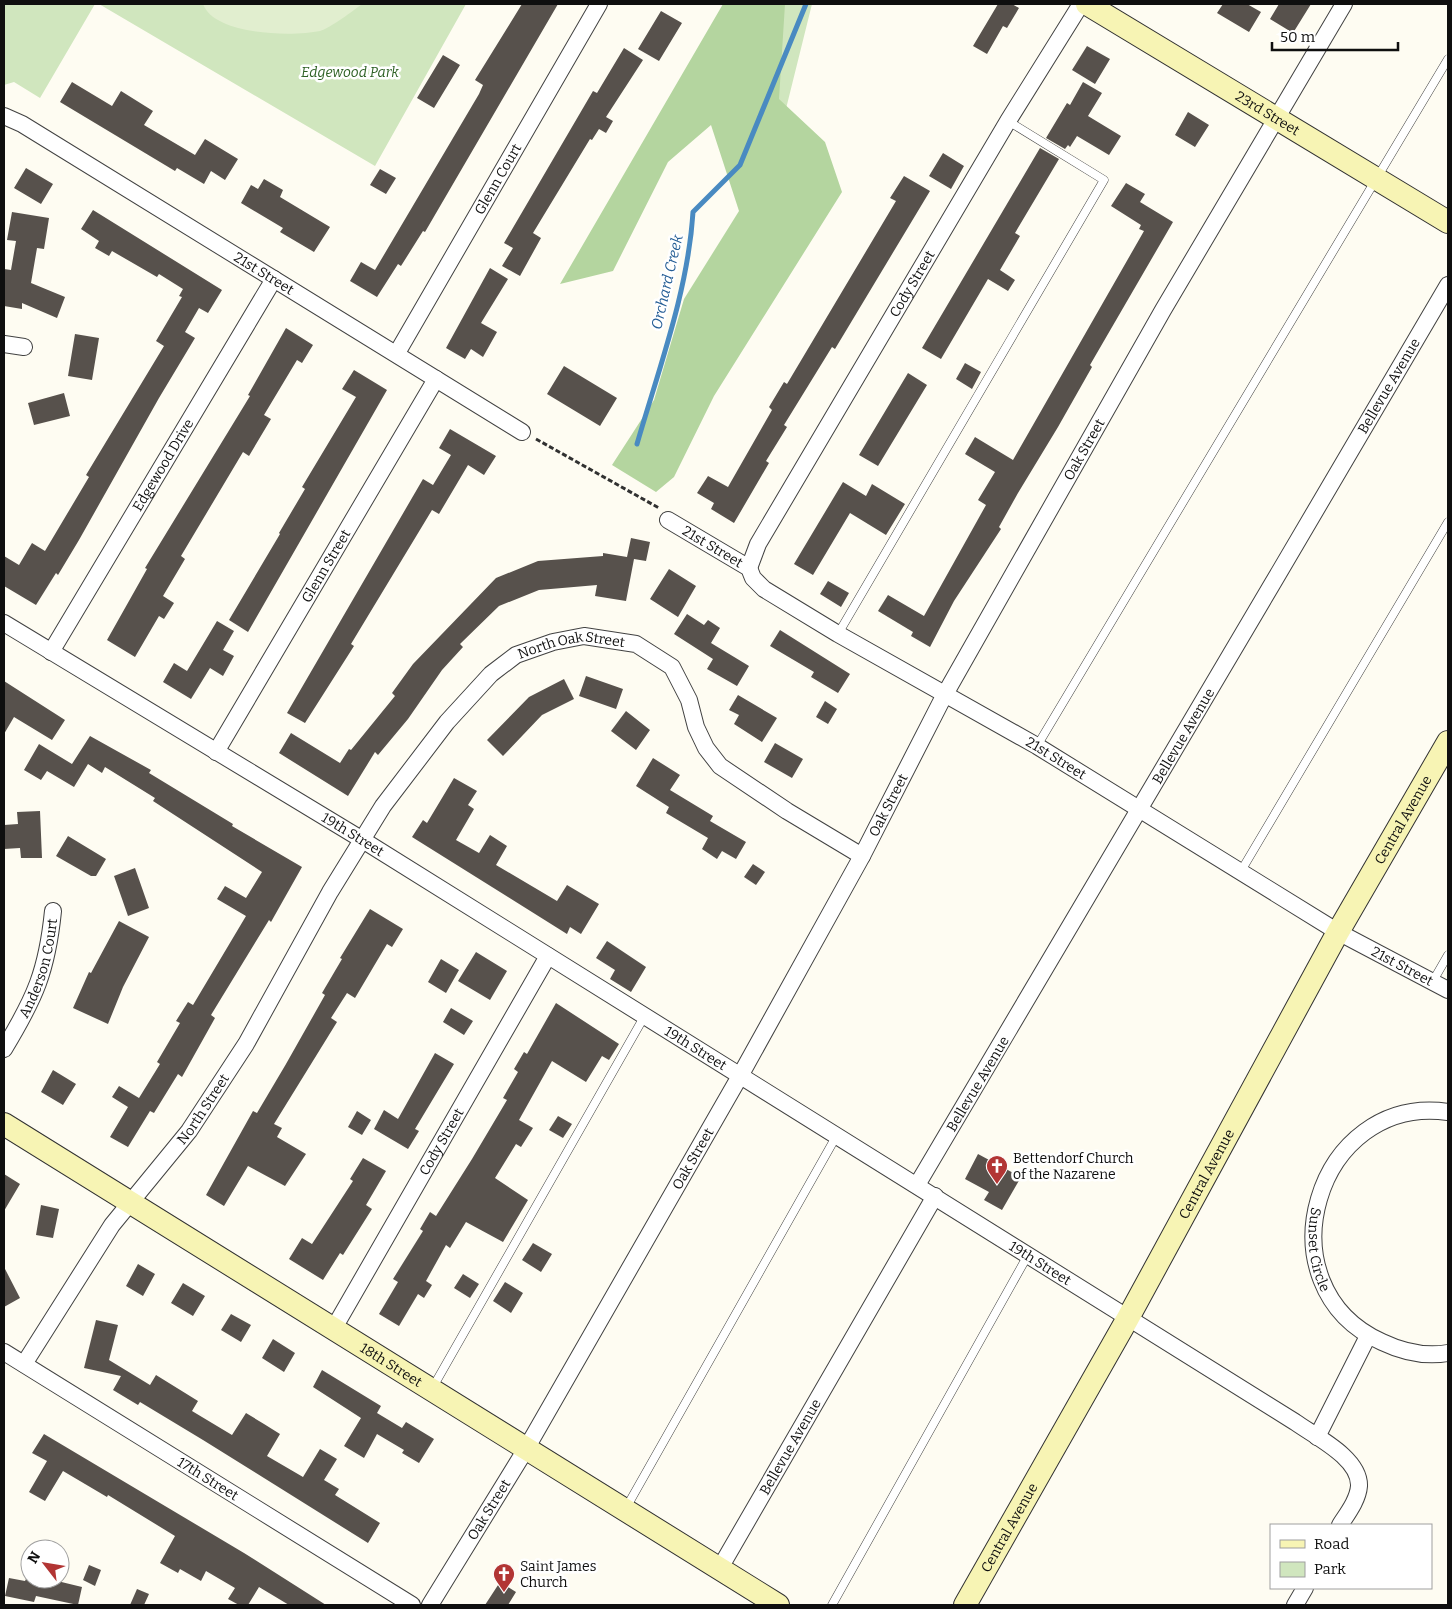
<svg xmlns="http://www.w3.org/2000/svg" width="1452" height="1609" font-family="Bitter,serif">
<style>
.green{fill:#d0e6be}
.forest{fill:#b4d59f}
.pitch{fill:#e1eecf}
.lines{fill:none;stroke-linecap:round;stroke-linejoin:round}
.stream{stroke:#498ac1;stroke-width:5}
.building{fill:#57514c}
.lane-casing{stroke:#424242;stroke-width:9}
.street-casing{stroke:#424242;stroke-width:18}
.secondary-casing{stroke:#313131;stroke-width:24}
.path{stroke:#313131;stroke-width:3;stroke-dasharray:5 2.5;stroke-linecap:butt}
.lane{stroke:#fff;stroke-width:8}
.street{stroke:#fff;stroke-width:16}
.secondary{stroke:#f7f4b4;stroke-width:22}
.labels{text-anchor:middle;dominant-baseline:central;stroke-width:5;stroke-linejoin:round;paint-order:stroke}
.park-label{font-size:14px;font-style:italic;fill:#2e6125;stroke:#fff}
.street-label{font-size:14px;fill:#0f0f0f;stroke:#fff}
.poi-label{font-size:14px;fill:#0f0f0f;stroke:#fff;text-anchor:start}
.water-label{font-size:15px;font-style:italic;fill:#245d95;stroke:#fff}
</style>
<rect width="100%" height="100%" fill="#fefcf2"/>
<path class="green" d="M4,4h91l-55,94 -26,-16 -10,3z
M99,4h367l-91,162z
M739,4h73l-34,137z"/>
<path class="forest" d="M723,4h62l-6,95 46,43 17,50 -128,204 -40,81 -18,15 -44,-27 42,-65 30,-101 55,-88 -28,-86 -43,37 -55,109 -53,13z"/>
<path class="pitch" d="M203,4h159c-9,7 -32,24 -42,27 -29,6 -106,4 -117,-27z"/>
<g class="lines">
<path class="stream" d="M637,444c22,-76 51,-153 56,-232l47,-47 66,-161"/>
</g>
<path class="building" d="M522,4h36l-133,228 -2,-1 -22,35 -3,-2 -21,33 -27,-16 11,-19 14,8 104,-176 4,-9 -8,-5z
M998,4h14l7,4 -12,20 -4,-2 -16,28 -14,-8z
M1223,4h24l14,8 -12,20 -32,-19z
M1279,4h32l-18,29 -23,-14z
M661,11l21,12 -23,38 -21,-12z
M1087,46l23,13 -15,25 -23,-14z
M624,48l19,12 -37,57 7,4 -7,12 -7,-4 -7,11 -2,-1 -57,94 8,5 -21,38 -18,-10 11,-18 -9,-5 89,-152 4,2z
M443,55l17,10 -26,43 -17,-10z
M72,82l40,24 9,-15 32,20 -9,14 51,30 10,-16 33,20 -13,21 -14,-9 -7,13 -27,-16 -2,3 -115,-69z
M1083,82l19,11 -14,23 33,20 -12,19 -32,-19 -7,11 -2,-2 -3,4 -19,-11 21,-35 3,2z
M1188,112l21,13 -14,22 -20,-12z
M1040,148l19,11 -44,74 5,3 -20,34 15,10 -7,11 -20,-12 -47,80 -19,-11z
M943,153l21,13 -13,23 -22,-13z
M26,168l27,16 -12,20 -27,-16z
M380,169l16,9 -10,16 -16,-9z
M904,176l26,15 -95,158 -3,-2 -48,78 3,2 -21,34 3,2 -35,60 -23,-14 3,-6 -17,-10 11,-17 20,11 44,-77 -3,-3 15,-25 3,2 109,-183 -6,-3z
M264,179l19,11 -3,7 50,30 -16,25 -34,-20 3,-4 -42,-25 10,-18 7,4z
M1126,183l19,11 -5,8 33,20 -83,143 2,2 -34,60 -40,66 -19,34 2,2 -47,72 -24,46 -19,-11 2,-4 -35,-21 10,-16 36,21 62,-111 -8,-5 17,-28 -30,-18 10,-17 38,23 131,-229 -5,-2 2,-4 -30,-19z
M93,210l129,80 -14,23 -9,-5 -14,24 10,6 -36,60 -80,142 -21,35 -2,-2 -20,32 -32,-19v-30l15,9 13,-22 13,8 44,-74 -3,-2 78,-129 -8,-5 26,-44 -3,-1 4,-7 -24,-15 -2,3 -45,-26 -3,5 -14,-8 4,-7 -18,-12z
M12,212l37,6 -5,31 -7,-1 -6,35 34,14 -8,21 -35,-15v6l-18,-3v-37l7,1 5,-29 -9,-1z
M490,268l18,11 -27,44 16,9 -14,25 -12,-8 -6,10 -19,-11z
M286,328l27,17 -11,18 -5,-3 -33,55 7,4 -22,37 -6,-4 -62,104 4,3 -22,37 11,7 -10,16 -5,-3 -24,41 -28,-17 40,-71 -2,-1 105,-172 -2,-1z
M75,334l24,4 -7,42 -24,-4z
M965,363l16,9 -9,17 -16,-10z
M564,366l53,32 -17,28 -53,-32z
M354,370l33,20 -139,242 -19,-12 51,-86 -1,-1 26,-44 -3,-2 54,-90 -14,-8z
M908,373l19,12 -49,81 -19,-11z
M64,393l6,23 -36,9 -6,-22z
M450,429l46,27 -12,19 -16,-10 -29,49 -7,-4 -81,134 3,2 -49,77 -18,-10 136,-234 10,6 18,-30 -12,-7z
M843,482l23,14 6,-12 33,20 -19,31 -36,-22 -37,62 -19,-11z
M631,538l19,4 -4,19 -12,-2 -8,42 -31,-5 2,-11 -58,5 -40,16 -39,38 3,3 -21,23 -34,49 -30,36 -3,-3 -27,44 -69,-43 12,-20 49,30 9,-14 2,1 44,-54 -3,-3 21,-29 83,-86 42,-17 65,-5v-3l30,5 -6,-1z
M669,569l27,17 -18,31 -28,-18z
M828,581l21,12 -8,14 -21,-13z
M687,614l17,11 4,-5 12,8 -9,15 38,23 -12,20 -30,-17 6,-10 -39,-25z
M217,621l17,10 -11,19 11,6 -11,20 -13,-8 -19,31 -28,-17 11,-19 13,8z
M780,630l70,44 -12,19 -27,-16 3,-5 -44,-26z
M586,676l37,13 -7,20 -37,-13z
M564,679l10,20 -32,16 -39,41 -16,-16 42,-43z
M4,681l61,39 -13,20 -38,-23 -10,17z
M738,695l39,23 -15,24 -28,-18 5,-9 -10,-5z
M825,701l12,8 -9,15 -12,-7z
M626,711l24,19 -14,20 -25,-19z
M90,736l61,34 -2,3 84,51 -1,2 70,41 -31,55 -2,-2 -58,95 4,3 -33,59 -4,-3 -24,39 -4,-2 -22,36 -18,-10 18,-30 -16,-10 7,-11 20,12 21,-34 -3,-2 23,-39 -4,-2 12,-19 5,3 53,-89 -29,-17 8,-13 21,12 16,-26 -109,-71 2,-3 -50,-31 -3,6 -14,-9 -14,23 -27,-16 -6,9 -17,-10 15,-26 33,20z
M775,743l28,16 -11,19 -28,-16z
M653,758l27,17 -10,15 43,26 -3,5 36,21 -10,17 -14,-8 -5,8 -15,-10 6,-11 -42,-25 3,-6 -33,-21z
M454,778l23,13 -9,14 6,4 -18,31 23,13 11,-18 17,11 -11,19 61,36 10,-16 32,19 -18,30 -11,-7 -3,7 -155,-97 11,-17 4,3z
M40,811l2,47h-21l-1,-10 -16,1v-24l14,-1 -1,-12z
M68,836l38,23 -10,17h-5l-35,-20z
M753,864l12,8 -9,13 -12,-8z
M135,868l14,40 -21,8 -14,-40z
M370,909l33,20 -11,18 -5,-3 -32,54 -8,-5 -16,25 6,4 -63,102 8,4 -5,9 29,17 -21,32 -37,-20 -24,40 -18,-11 47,-84 4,2 29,-49 39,-69 -3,-2 20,-34 -2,-1z
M119,921l30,16 -26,50 -15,37 -35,-16 16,-36 2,1z
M607,941l39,26 -15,25 -21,-13 5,-9 -19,-12z
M476,952l31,19 -17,29 -32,-19z
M441,959l18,11 -13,23 -18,-11z
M556,1003l63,41 -10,16 -7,-4 -16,26 -34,-21 -33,59 14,8 -12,19 -5,-3 -21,34 33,22 -25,42 -37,-20 -16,26 -4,-3 -20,36 6,4 -8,13 -6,-4 -19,32 -20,-12 19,-32 -5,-3 30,-48 -3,-2 10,-17 6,4 36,-57 35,-59 -4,-2 15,-26 -4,-3 10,-17 3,2z
M451,1008l22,13 -9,14 -21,-13z
M435,1053l19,11 -39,65 4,2 -11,18 -34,-20 10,-19 14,9z
M53,1070l23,14 -13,21 -22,-13z
M357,1111l14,9 -9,15 -14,-8z
M558,1116l14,8 -9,14 -14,-8z
M978,1154l43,23 -19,33 -18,-10 5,-8 -24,-13z
M363,1158l23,13 -20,34 6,4 -29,46 -3,-2 -17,27 -34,-21 13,-21 10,6 41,-63 -3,-2z
M4,1174l16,10 -16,27z
M41,1205l18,4 -6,29 -17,-3z
M533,1243l19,11 -11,18 -19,-12z
M138,1264l17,10 -12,22 -17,-10z
M4,1267l16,31 -16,9z
M463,1274l16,10 -9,14 -16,-10z
M505,1282l18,11 -12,20 -18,-12z
M183,1283l22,13 -12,20 -22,-13z
M231,1314l20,11 -10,17 -20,-12z
M96,1320l22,5 -9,35 41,25 6,-10 42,26 -6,10 40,24 14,-22 18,11 16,10 -13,22 36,21 17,-28 17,10 -13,21 15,9 -4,6 45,28 -12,20 -165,-103 -63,-38 -2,3 -25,-15 8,-14 -37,-8z
M273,1339l22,14 -11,19 -22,-14z
M322,1370l59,36 -4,7 25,15 4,-6 28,17 -15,24 -17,-10 2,-3 -27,-16 -13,24 -20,-12 17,-28 -48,-31z
M44,1434l200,119 82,52h-37l-30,-18 -11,18h-9l-11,-6 7,-11 -29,-17 -5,10 -21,-12 -2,4 -18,-10 15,-27 -67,-41 -1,2 -44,-26 -18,30 -16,-9 18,-31 -15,-8z
M89,1565l12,5 -6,16 -12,-6z
M9,1578l16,3 1,-2h23l33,8 -4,18 -42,-9 -2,6 -29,-6z
M500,1582l16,10 -8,13h-23z
M137,1589l12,5 -5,11h-14z"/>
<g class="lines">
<g class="lane-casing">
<path id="lane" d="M838,634l266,-454 -96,-59
M1037,746l411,-687
M1241,871l207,-349
M1433,981l15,-26
M433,1387l211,-370
M626,1508l211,-373
M832,1605l196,-350"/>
</g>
<g class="street-casing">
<g id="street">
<path id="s1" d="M4,116l18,8 500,308"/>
<path d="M4,344l20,3"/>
<path id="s2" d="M397,353l202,-349"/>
<path id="s3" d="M668,520l81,48 4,10 11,11 74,45 199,112 301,186 110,58"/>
<path id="s4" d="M749,568l9,-24 250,-423 73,-117"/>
<path id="s5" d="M4,623l357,216 934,583c21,15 65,36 64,64 -1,14 -12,28 -19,39"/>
<path id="s6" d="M51,652l223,-373"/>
<path id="s7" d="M216,752l220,-373"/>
<path id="s8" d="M4,1049c31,-51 43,-78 49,-138"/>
<path id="s9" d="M1448,1112c-132,-19 -190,174 -66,230 21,10 43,15 66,11"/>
<path id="s10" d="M917,1185c179,-298 354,-600 531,-900"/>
<path id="s11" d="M334,1328l214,-372"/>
<path id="s12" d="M4,1352l408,253"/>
<path id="s13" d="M24,1364l88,-139 77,-94 57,-87 84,-152 53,-86 64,-84 44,-48 25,-19 37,-13 31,-6 52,8 36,23 17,33 7,27 10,21 14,18 67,45 75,45"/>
<path d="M1317,1437l51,-101"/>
<path id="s14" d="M720,1568l215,-372"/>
<path id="s15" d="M430,1605l96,-156 214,-373 122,-220 82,-160 219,-386 181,-306"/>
<path d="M1295,1605l10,-17"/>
</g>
</g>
<g class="secondary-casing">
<g id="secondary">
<path id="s16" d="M1087,4l361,218"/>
<path id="s17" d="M4,1124l774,481"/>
<path id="s18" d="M965,1605l163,-287 210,-386 110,-190"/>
</g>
</g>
<path class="path" d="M536,439l123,69"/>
<use href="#lane" class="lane"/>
<use href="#street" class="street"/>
<use href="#secondary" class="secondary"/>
</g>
<defs>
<g id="church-pin" transform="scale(1.125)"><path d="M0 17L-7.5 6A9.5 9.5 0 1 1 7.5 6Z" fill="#b23534" stroke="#fff"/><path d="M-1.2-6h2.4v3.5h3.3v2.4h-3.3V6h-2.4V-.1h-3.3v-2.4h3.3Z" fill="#fff"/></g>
</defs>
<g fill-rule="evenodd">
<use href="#church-pin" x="997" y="1166"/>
<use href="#church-pin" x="504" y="1574"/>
</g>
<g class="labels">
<g class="park-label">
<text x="350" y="72">Edgewood Park</text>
</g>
<g class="street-label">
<text stroke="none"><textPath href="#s16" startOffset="211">23rd Street</textPath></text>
<text stroke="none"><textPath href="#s2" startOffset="201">Glenn Court</textPath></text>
<text stroke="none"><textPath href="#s1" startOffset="304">21st Street</textPath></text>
<text stroke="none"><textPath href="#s4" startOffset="328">Cody Street</textPath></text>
<text stroke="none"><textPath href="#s10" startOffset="928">Bellevue Avenue</textPath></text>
<text stroke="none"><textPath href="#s15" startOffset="1328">Oak Street</textPath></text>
<text stroke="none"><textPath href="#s6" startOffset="218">Edgewood Drive</textPath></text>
<text stroke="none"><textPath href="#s3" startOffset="52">21st Street</textPath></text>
<text stroke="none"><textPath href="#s7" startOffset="216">Glenn Street</textPath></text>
<text stroke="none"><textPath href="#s13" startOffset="924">North Oak Street</textPath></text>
<text stroke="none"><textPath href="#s10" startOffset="522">Bellevue Avenue</textPath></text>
<text stroke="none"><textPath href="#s3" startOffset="458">21st Street</textPath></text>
<text stroke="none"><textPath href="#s15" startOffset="922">Oak Street</textPath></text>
<text stroke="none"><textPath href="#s18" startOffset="899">Central Avenue</textPath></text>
<text stroke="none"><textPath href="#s5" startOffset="408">19th Street</textPath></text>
<text stroke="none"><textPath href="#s3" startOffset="862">21st Street</textPath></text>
<text stroke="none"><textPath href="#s8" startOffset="89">Anderson Court</textPath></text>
<text stroke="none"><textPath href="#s5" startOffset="812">19th Street</textPath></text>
<text stroke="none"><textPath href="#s10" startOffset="118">Bellevue Avenue</textPath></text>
<text stroke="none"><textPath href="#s13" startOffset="312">North Street</textPath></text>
<text stroke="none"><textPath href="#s11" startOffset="215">Cody Street</textPath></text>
<text stroke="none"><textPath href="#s15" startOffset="518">Oak Street</textPath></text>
<text stroke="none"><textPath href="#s18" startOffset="494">Central Avenue</textPath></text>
<text stroke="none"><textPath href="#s9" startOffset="222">Sunset Circle</textPath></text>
<text stroke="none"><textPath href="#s5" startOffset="1218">19th Street</textPath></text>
<text stroke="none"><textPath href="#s17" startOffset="456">18th Street</textPath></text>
<text stroke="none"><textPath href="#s14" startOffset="140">Bellevue Avenue</textPath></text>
<text stroke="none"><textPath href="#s12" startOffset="240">17th Street</textPath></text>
<text stroke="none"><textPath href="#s15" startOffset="112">Oak Street</textPath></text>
<text stroke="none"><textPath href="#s18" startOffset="89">Central Avenue</textPath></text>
</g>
<g class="poi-label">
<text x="1013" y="1158">Bettendorf Church<tspan x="1013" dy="16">of the Nazarene</tspan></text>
<text x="520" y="1566">Saint James<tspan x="520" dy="16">Church</tspan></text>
</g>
<g class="water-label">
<text transform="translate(667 282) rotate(-77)">Orchard Creek</text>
</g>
</g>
<rect width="1452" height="1609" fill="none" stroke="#0f0f0f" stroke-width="10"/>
<rect x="1270" y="1524" width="162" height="65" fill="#ffffff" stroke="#9f9f9f"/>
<rect x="1280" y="1540" width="25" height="8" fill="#f7f4b4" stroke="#9f9f9f"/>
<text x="1314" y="1549" font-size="15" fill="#0f0f0f">Road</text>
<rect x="1280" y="1562" width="25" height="15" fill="#d0e6be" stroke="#9f9f9f"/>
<text x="1314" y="1574" font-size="15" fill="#0f0f0f">Park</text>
<g transform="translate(45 1564) rotate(301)"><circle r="24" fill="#ffffff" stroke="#9f9f9f"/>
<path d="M0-4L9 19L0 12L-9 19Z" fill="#b23534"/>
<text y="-8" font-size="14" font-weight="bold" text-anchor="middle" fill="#0f0f0f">N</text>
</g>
<path d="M1272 42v8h126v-8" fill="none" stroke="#0f0f0f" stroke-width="2.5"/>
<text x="1280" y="42" font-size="15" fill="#0f0f0f" stroke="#ffffff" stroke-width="4" paint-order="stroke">50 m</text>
</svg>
